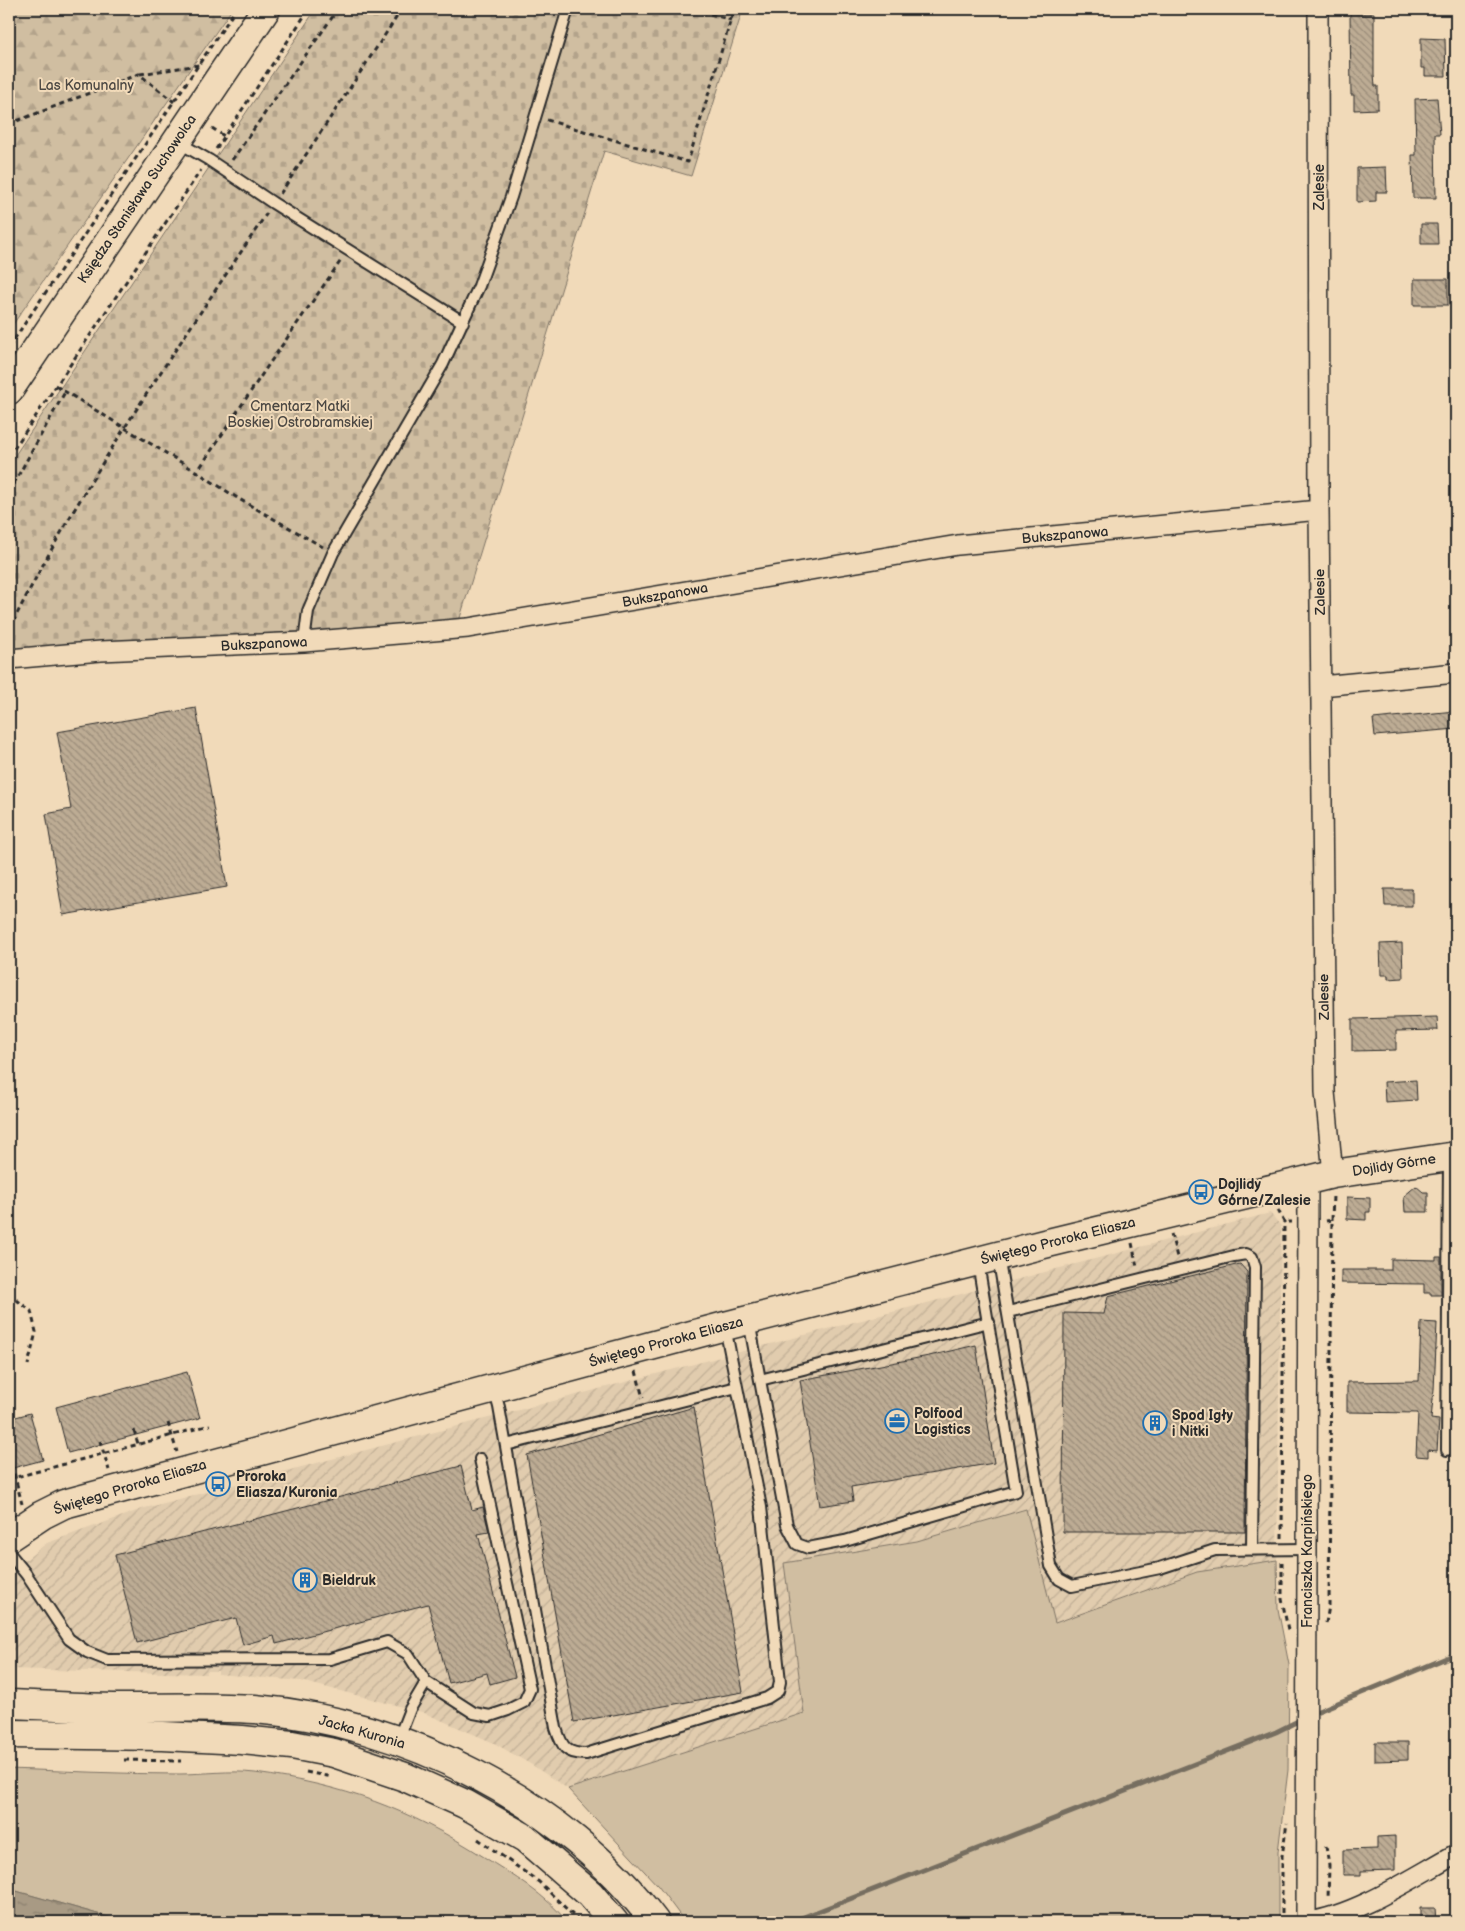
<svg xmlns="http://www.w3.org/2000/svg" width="1465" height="1931" font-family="'Balsamiq Sans',sans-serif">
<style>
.industrial{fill:url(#industrial-furrows)}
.grass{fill:#d0bea1;stroke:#7e7466}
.forest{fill:url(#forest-firs);stroke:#7e7466}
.cemetery{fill:url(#cemetery-stones);stroke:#7e7466}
.water{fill:url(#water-ripples);stroke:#766e60}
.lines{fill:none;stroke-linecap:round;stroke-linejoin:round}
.stream{stroke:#766e60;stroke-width:5}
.building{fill:url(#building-back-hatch);stroke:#2b2b2b}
.lane-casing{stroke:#2b2b2b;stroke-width:14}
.street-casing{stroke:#2b2b2b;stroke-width:22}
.secondary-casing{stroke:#2b2b2b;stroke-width:31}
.highway-casing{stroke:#2b2b2b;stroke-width:31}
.path{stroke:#2b2b2b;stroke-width:3;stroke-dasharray:5 4;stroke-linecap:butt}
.lane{stroke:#f1dab9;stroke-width:10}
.street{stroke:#f1dab9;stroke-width:19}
.secondary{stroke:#f1dab9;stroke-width:28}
.highway{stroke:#f1dab9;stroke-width:28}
.labels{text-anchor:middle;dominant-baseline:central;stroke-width:4;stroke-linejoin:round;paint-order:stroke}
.park-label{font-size:14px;fill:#4c4843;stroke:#f1dab9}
.street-label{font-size:14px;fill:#2b2b2b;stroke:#f1dab9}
.poi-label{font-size:14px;font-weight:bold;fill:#2b2b2b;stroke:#f1dab9;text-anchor:start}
</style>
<defs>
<pattern id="industrial-furrows" width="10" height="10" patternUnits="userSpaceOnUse" patternTransform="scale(1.25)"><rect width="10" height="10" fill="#e1ccae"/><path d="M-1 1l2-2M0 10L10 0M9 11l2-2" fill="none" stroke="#c1af96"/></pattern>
<pattern id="forest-firs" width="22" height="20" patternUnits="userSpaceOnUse" patternTransform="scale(1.25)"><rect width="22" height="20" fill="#d0bea1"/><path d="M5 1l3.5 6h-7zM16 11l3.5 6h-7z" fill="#b3a38b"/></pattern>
<pattern id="cemetery-stones" width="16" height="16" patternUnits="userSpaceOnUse" patternTransform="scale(1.25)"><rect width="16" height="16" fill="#d0bea1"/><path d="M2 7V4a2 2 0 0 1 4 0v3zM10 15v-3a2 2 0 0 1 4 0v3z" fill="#b3a38b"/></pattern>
<pattern id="water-ripples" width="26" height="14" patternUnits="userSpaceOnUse" patternTransform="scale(1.25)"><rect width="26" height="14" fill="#a89a84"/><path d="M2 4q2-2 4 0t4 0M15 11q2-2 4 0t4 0" fill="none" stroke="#897e6c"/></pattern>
<pattern id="building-back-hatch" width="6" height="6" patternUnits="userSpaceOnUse" patternTransform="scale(1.25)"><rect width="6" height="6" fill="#bdac94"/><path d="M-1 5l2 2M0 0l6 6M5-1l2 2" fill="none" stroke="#9a8c79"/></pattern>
</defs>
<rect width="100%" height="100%" fill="#f1dab9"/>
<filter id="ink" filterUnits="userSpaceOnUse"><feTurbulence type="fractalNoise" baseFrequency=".02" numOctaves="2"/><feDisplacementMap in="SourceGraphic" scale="10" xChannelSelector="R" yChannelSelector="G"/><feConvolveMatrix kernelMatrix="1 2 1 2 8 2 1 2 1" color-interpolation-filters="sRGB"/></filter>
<g filter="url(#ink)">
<path class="industrial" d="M1270,1213l11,13 -4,334 -80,12 -143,51 -28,-114 -109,32 -133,22 20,150 -236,76 -36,-24 -38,-22 -72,-31 -121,-31 -83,-7v-3h-11l-1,3 -197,-5v-96l38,-30 98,-35z"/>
<path class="grass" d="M1026,1509l29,114 142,-51 80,-12 1,49 11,56 -1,105 -10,82v70h-593l-27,-36 -90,-97 236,-76 -20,-150 133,-22z
M9,1769c57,2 113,5 170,5 25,0 51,-4 76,-1 89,12 154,36 229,84 28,18 63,38 83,65h-441l-117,-33z"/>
<path class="forest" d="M9,9h223l-223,321z"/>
<path class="cemetery" d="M316,9h427l-52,167 -87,-25 -145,470 -450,30v-187z"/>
<path class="water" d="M9,1889l117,33h-117z"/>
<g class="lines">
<path class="stream" d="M1311,1714l145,-60
M791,1922l485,-190 26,-13"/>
</g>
<path class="building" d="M1350,13h24v61l1,12h3v23l-24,1v-15h-3z
M1421,38l24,1 1,37h-21v-8h-4z
M1437,98l3,36h-5l1,64h-23l-1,-43h4l-1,-56z
M1386,167l1,25h-11v9l-19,1v-34z
M1421,224h16l1,20h-17z
M1414,279h34v26h-34z
M196,708l31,179 -164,28 -17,-101 25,-5 -14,-77z
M1455,711l1,18 -81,7 -2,-17z
M1384,889h28v17h-27z
M1402,943l1,35 -15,1v-4h-7l-1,-31z
M1437,1017l1,13 -42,1v19l-44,1v-32z
M1416,1080l1,20 -32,2 -1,-20z
M1416,1186l7,6h5v20h-23l-1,-16z
M1347,1197l23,1v14h-4v8l-19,-1z
M1436,1257h5v38h-10v-2h-7v-9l-83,-1v-13h50v-11l45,1z
M1240,1264l7,8 -2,260h-182l1,-219 40,1 4,-18z
M1421,1322l16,1 -3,67 -3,29 8,1 -2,31 -9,-1v7l-12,-1 2,-43 -71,-1v-30l72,-1z
M976,1345l18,118 -143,24 2,14 -33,5 -20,-126 129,-24z
M187,1372l13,46 -132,35 -12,-46z
M694,1407l49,285 -169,30 -47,-267z
M30,1413l13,47 -34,9v-50z
M461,1466l11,44 11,-3 6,25 -11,2 37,143 -25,7 -3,-11 -38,10 -21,-79 -152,40 -2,-8 -31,9 -7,-27 -99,25 -22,-88z
M1375,1742h33v18l-33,1z
M1395,1836v34l-34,1v4h-18v-25l34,-1v-12z
M1420,1908h15l1,14h-16z"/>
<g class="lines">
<g class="lane-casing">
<path id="lane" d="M178,142l31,18 64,43 190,119
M304,642l4,-31 25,-58 110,-189 36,-78 32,-89 57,-188
M998,1256l53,310 8,13 13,7 88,-18 55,-18 92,-1
M1008,1312l226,-56 12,-2 6,3 3,10 -3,283
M749,1321l38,204 10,19 11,4 37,-7 171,-50 -38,-228
M760,1380l229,-58
M494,1389l5,18 57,321c6,19 10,26 30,26l181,-56 11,-7 2,-9 -1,-10 -18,-165 -36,-180
M506,1445l231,-58
M1447,1450l2,-291
M9,1553l17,21 43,65 18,13 20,8 223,-1 57,-17 21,12 18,28 48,31 16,3 18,-6 16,-8 6,-13 -50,-230
M398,1740l12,-31 16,-27"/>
</g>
<g class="street-casing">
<path id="street" d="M1318,9l1,501 6,582 8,82
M9,659l92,-8 203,-9 164,-14 490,-83 361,-35
M1321,686l135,-13
M1306,1922l2,-742
M1308,1922c49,-7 104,-44 148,-68"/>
</g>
<g class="secondary-casing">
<path id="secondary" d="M9,1537l33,-22 22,-11 661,-178 323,-83 285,-69 123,-18
M9,1704c36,1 73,4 110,4 45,0 90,-2 136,1 148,12 310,93 400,213
M9,1734l154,2 79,4 50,5 42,8 71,24 60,27 60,34 65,56 24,28"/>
</g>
<g class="highway-casing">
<path id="highway" d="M9,390l257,-381"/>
</g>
<path class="path" d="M693,9l38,11
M140,74l59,-9
M547,120l141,42 46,-153
M9,124l130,-50 35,28
M212,128l12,8
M216,149l93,-140
M232,160l106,-151
M280,194l122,-185
M9,347l227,-338
M56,386l141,86
M9,456l192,-286
M9,492l56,-100
M323,547l-84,-48 -42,-27 70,-105 75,-108
M9,630c72,-146 167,-280 258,-417
M1278,1210l6,12h8
M1332,1220l1,-25
M1326,1221l6,-1 -3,386 -3,17
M1171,1234l6,23
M1132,1243l5,24
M9,1294l22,17 5,21 -8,33
M636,1371l7,27
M168,1423l9,29
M134,1430l4,14
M100,1441l9,29
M12,1465l10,39
M9,1479l201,-54
M1282,1538l2,-316
M1282,1562v37l6,31
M124,1760l57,1
M306,1772l26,5
M478,1839l61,43 41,40
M1326,1846l3,20 -1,33
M1282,1922v-66l5,-33"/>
<use href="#lane" class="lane"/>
<use href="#street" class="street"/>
<use href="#secondary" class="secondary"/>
<use href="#highway" class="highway"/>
</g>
</g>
<defs>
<g id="bus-ring" transform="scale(1.25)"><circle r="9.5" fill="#f1dab9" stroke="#1f6fb2" stroke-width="1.5"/><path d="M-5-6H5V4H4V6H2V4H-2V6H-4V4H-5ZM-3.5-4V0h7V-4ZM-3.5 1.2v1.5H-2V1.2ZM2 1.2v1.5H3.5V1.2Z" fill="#1f6fb2"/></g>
<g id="office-ring" transform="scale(1.25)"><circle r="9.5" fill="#f1dab9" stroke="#1f6fb2" stroke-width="1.5"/><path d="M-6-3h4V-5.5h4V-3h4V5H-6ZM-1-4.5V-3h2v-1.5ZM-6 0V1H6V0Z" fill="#1f6fb2"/></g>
<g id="building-ring" transform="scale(1.25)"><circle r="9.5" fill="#f1dab9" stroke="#1f6fb2" stroke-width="1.5"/><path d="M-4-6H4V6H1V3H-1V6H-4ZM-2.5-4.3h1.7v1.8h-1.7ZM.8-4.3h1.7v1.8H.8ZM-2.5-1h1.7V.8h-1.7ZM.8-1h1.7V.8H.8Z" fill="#1f6fb2"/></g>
</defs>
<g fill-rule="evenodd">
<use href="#bus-ring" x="1201" y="1192"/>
<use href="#office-ring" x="897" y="1421"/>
<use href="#building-ring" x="1155" y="1423"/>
<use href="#bus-ring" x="218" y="1484"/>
<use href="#building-ring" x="305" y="1580"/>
</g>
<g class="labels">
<g class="park-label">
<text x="86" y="85">Las Komunalny</text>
<text x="300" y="406">Cmentarz Matki<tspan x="300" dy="16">Boskiej Ostrobramskiej</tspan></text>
</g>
<g class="street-label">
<text transform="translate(1319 187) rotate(-90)">Zalesie</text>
<text transform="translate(137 199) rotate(-56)">Księdza Stanisława Suchowolca</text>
<text transform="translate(1065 535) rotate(-5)">Bukszpanowa</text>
<text transform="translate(1320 592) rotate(-91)">Zalesie</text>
<text transform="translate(665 595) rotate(-10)">Bukszpanowa</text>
<text transform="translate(264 644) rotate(-3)">Bukszpanowa</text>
<text transform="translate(1324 997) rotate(-91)">Zalesie</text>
<text transform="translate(1394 1165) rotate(-9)">Dojlidy Górne</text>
<text transform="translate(1058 1241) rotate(-14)">Świętego Proroka Eliasza</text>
<text transform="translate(666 1342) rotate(-15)">Świętego Proroka Eliasza</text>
<text transform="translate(130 1487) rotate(-17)">Świętego Proroka Eliasza</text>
<text transform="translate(1307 1551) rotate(-90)">Franciszka Karpińskiego</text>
<text transform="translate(362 1732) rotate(16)">Jacka Kuronia</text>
</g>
<g class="poi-label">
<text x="1218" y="1184">Dojlidy<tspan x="1218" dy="16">Górne/Zalesie</tspan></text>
<text x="914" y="1413">Polfood<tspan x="914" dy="16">Logistics</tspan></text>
<text x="1172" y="1415">Spod Igły<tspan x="1172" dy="16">i Nitki</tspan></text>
<text x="236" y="1476">Proroka<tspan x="236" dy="16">Eliasza/Kuronia</tspan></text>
<text x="322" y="1580">Bieldruk</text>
</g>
</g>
<rect width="1465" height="1931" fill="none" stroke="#f1dab9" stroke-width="30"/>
<rect x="15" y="15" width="1435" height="1901" fill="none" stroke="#2b2b2b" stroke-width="2" filter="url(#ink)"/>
</svg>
